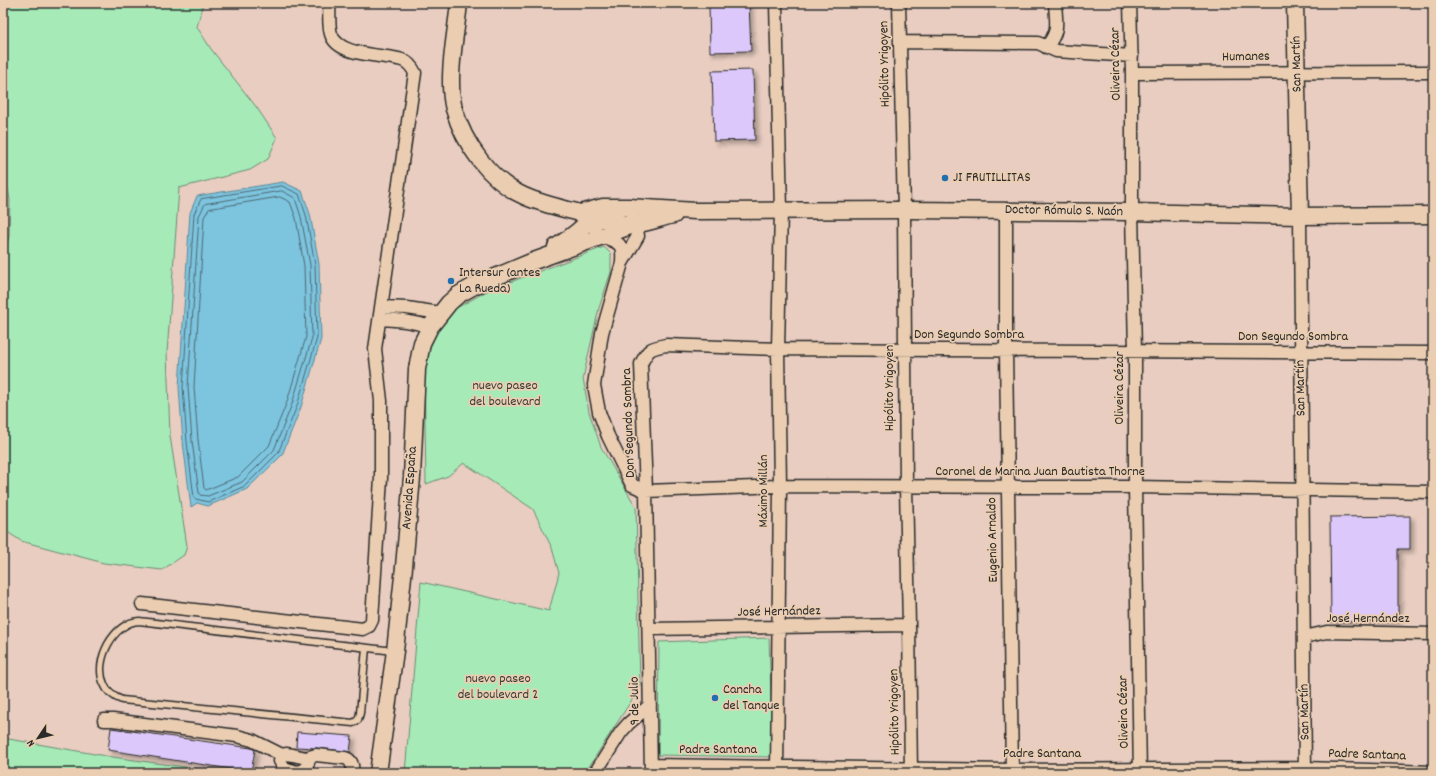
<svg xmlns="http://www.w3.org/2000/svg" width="1436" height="776" font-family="Dekko,sans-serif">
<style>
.green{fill:#a6ebb7;stroke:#688b71}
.water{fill:#7dc4de;stroke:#5c8796}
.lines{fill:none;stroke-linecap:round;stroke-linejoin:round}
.shore{stroke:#4c6873;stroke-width:1}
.building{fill:#dcc8fa;stroke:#2b2b2b;filter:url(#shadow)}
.lane-casing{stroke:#2b2b2b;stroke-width:9}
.street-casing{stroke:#2b2b2b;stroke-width:15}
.secondary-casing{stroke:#2b2b2b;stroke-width:19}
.lane{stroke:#ebceb2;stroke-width:6}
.street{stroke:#ebceb2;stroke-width:12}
.secondary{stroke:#ebceb2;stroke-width:16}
.poi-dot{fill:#1f6fb2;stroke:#ebceb2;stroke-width:1.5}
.labels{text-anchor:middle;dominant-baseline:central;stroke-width:3.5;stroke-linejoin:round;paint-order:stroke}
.street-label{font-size:14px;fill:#2b2b2b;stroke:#ebceb2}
.poi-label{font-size:14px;fill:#2b2b2b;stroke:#ebceb2;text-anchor:start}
.park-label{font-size:14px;fill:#373e39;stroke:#ebceb2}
</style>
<defs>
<filter id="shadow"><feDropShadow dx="3.5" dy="3.5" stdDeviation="2" flood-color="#0004"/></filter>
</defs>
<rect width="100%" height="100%" fill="#e8cdc0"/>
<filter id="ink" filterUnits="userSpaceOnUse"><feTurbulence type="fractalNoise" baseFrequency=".025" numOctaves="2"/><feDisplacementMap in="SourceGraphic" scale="8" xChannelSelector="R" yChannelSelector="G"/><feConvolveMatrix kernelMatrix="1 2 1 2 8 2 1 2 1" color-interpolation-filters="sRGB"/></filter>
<g filter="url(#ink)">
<path class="green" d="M3,3h200l-6,24 14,22 46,59 20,30 -9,21 -18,11 -71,18 -12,165 3,83 17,110 -3,9 -22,15 -58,-7 -83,-22 -18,-12v-278l6,-14 1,-37 -7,-40z
M604,247l7,7v18l-12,36 -16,70 6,34 12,35 35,60 4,180 -55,86h-180l16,-191 128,29 10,-38 -7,-25 -19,-39 -69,-46 -16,13 -22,8 -2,-123 20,-46 45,-25z
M769,638l4,119 -115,-2 1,-113z
M3,738l103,18 122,17h-225z"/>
<path class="water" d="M283,182l19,9 8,23 9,50 2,75 -20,68 -19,48 -35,34 -39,17 -11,-3 -6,4 -8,-65 -4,-55 11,-174 7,-17z"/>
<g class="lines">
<path class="shore" d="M282,186l17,8 7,21 9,50 2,73 -20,68 -19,47 -33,33 -37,16 -12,-3 -2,-1 -7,-56 -4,-55 11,-173 7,-15z
M282,191l13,7 6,19 9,48 2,73 -20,66 -18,46 -32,32 -34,14 -8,-1 -1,-2 -7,-52 -4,-54 11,-171 6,-12z
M280,197l10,5 6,16 8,48 2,71 -19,65 -18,44 -31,31 -32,13 -2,-2 -6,-48 -4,-53 10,-170 5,-8z"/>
</g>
<path class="building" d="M709,3h40l2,48 -41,1z
M753,70l2,70 -41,1 -2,-70z
M1410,516v33h-12v72l-67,1 -1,-105z
M111,728l140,20 4,2 -4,22 -143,-22z
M297,732l55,4 -2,16 -33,-4 -21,-1z"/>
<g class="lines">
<g class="lane-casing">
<path id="lane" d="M366,648l-6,65 -2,7 -5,3 -231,-23c-8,-3 -15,-8 -18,-16 -11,-23 10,-62 35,-63l255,30"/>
</g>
<g class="street-casing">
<path id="street" d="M776,3l5,207 -3,139 2,137 -3,287
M899,3l5,207 2,276 3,139 2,148
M1130,3l2,70v139l3,139v136l5,286
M900,42l138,1 18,8 76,5
M1046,47c14,-16 10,-24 9,-44
M1132,73l301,-1
M1006,211v139l6,423
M589,216c2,7 6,16 13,20 7,4 15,4 19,11 2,5 1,11 1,16
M632,216l4,8 2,12 -16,27 -20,70 -8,52 5,27 9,24 24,49 14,6 5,281
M1300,216l5,557
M382,307l25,1 33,5
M380,319c18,1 33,2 50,8
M1433,353l-655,-4 -112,-4c-16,3 -18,4 -25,19l5,127 134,-5 355,1 298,5
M142,604l221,25 6,-3 3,-6 9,-142v-77l-6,-52 40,-276c-3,-6 -7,-11 -13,-13 -19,-6 -64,-3 -71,-26 -3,-10 -1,-21 -2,-31
M649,629l260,-4
M1304,637l23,-5 106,2
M104,720h9l124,16 15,4 30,15
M306,758l2,5 -3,7 -8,2 -13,-4 -4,-7 2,-6 4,-1 7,1 13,3 10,-3 29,3c7,2 8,8 7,15
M651,765l361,5 293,-2 128,4
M595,773l26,-41 8,-9 21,-18"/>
</g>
<g class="secondary-casing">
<path id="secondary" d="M459,3c-3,31 -13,76 -5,106 10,35 36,72 70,87 18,8 37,12 56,17 16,4 38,12 56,11 13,-1 26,-7 38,-9
M1295,3l5,213
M580,213l23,-6h25l68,4 208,-1 228,2 168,4 133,-1
M556,247c16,-10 30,-22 43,-36
M378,773l17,-122 9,-84 8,-90 5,-108 5,-26 8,-16 19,-24 9,-8 16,-9 57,-24 105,-38"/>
</g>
<use href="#lane" class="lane"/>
<use href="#street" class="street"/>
<use href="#secondary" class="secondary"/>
</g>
</g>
<g class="poi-dot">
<circle cx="945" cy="178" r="4"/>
<circle cx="451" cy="281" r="4"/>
<circle cx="715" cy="698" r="4"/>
</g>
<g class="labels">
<g class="street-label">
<text transform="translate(1246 57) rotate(-1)">Humanes</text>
<text transform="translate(885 64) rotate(-91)">Hipólito Yrigoyen</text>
<text transform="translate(1116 64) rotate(-91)">Oliveira Cézar</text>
<text transform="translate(1297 64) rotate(-91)">San Martín</text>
<text transform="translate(1064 211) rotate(1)">Doctor Rómulo S. Naón</text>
<text x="969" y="335">Don Segundo Sombra</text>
<text x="1293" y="337">Don Segundo Sombra</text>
<text transform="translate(890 388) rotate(-90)">Hipólito Yrigoyen</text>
<text transform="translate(1120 388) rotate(-90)">Oliveira Cézar</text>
<text transform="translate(1301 388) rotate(-91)">San Martín</text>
<text transform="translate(629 423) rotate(-92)">Don Segundo Sombra</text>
<text x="1040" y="472">Coronel de Marina Juan Bautista Thorne</text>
<text transform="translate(410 488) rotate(-86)">Avenida España</text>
<text transform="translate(764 491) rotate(-90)">Máximo Millán</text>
<text transform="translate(993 540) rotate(-91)">Eugenio Arnaldo</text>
<text transform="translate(779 612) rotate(-1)">José Hernández</text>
<text x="1368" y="619">José Hernández</text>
<text transform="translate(635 701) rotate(-91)">9 de Julio</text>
<text transform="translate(895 712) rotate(-91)">Hipólito Yrigoyen</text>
<text transform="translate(1124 712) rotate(-91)">Oliveira Cézar</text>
<text transform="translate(1305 712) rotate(-91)">San Martín</text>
<text x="718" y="750">Padre Santana</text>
<text x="1042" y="754">Padre Santana</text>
<text transform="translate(1367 755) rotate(2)">Padre Santana</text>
</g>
<g class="poi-label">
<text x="953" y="178">JI FRUTILLITAS</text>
<text x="459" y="273">Intersur (antes<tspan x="459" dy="16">La Rueda)</tspan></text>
<text x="723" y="690">Cancha<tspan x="723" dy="16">del Tanque</tspan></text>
</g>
<g class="park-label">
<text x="505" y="386">nuevo paseo<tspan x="505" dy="16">del boulevard</tspan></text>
<text x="498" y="679">nuevo paseo<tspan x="498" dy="16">del boulevard 2</tspan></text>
</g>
</g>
<rect width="1436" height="776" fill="none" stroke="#ebceb2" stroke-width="16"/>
<rect x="8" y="8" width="1420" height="760" fill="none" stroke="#2b2b2b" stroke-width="1.5" filter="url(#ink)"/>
<g transform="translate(38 738) rotate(235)" stroke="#ebceb2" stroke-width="3" paint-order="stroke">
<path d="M0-3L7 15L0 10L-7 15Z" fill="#2b2b2b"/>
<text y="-6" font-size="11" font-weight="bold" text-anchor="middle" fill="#2b2b2b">N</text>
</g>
</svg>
